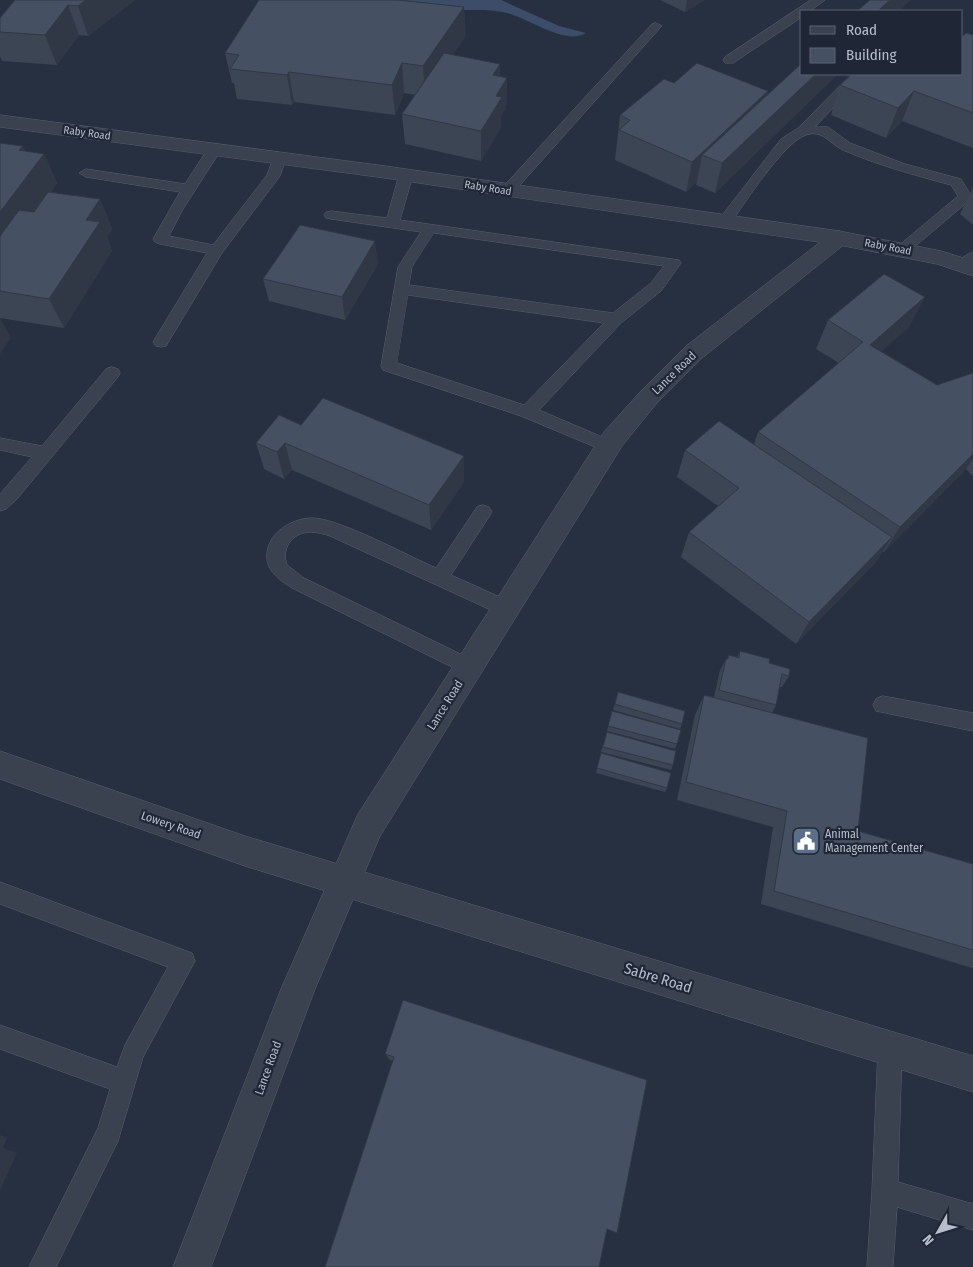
<svg xmlns="http://www.w3.org/2000/svg" width="973" height="1267" font-family="'Fira Sans Condensed',sans-serif">
<style>
.water{fill:#3c4c69}
.lines{fill:none;stroke-linecap:round;stroke-linejoin:round}
.service-casing{stroke:#58606e;stroke-width:1}
.minor-casing{stroke:#58606e;stroke-width:1}
.tertiary-casing{stroke:#58606e;stroke-width:1}
.service{fill:#3a4250;fill-rule:evenodd}
.minor{fill:#3a4250;fill-rule:evenodd}
.tertiary{fill:#3a4250;fill-rule:evenodd}
.wall{fill:#3b4554}
.shaded-wall{fill:#303845}
.building{fill:#455062;stroke:#303845}
.labels{text-anchor:middle;dominant-baseline:central;stroke-width:4.5;stroke-linejoin:round;paint-order:stroke}
.far-street-label{font-size:11px;fill:#b7bdcb;stroke:#1f2736}
.street-label{font-size:12px;fill:#b7bdcb;stroke:#1f2736}
.poi-label{font-size:12px;fill:#b7bdcb;stroke:#1f2736;text-anchor:start}
.near-street-label{font-size:15px;fill:#b7bdcb;stroke:#1f2736}
</style>
<rect width="100%" height="100%" fill="#263041"/>
<path class="water" d="M380,0h121l58,26 27,7c-20,13 -58,-15 -79,-20 -21,-5 -42,-2 -62,-3 -21,-1 -44,-7 -65,-10z"/>
<g class="lines">
<g class="service-casing">
<path id="service" d="M811,0h14l-15,11h-8v6l-69,46h-8l-2,-3 2,-3z
M656,23l6,3 -2,2 -148,166h-10l-2,-3 2,-3 150,-164z
M852,74h13l-50,53h13l22,16 55,21 56,15 11,18 -2,3 -63,53h-10l-2,-3 2,-3 61,-51 -7,-11c-37,-10 -74,-20 -108,-35 -13,-6 -21,-21 -37,-15 -23,8 -61,68 -76,89h-10l-2,-3 2,-3 61,-79 17,-11z
M214,146l7,4 -38,59 -14,27 44,9 54,-70 7,-19h10l2,3 -6,17 -58,77 -56,93 -5,1 -5,-1 -3,-4 54,-89 -47,-9 -5,-2 -2,-3 27,-47 -94,-15 -7,-4 7,-4 99,15 24,-37z
M406,171l7,4 -13,45 279,40 2,3 -20,28 -40,32 -82,87 75,32 2,4 -2,4 -6,2 -6,-2 -81,-34 -138,-46 -2,-4 17,-99 23,-35 -90,-13 -5,-1 -2,-3 2,-3 5,-1 56,7 12,-43zM434,233l230,33 -13,17 -38,30 -204,-28 3,-18zM408,295l196,28 -80,82 -127,-42z
M973,252v13l-6,4h-10l-2,-3c4,-6 11,-12 18,-14z
M112,367l6,2 2,4 -2,4 -101,122 -11,10 -6,2v-17l32,-37 -32,-7v-12l42,8 64,-77z
M483,505l6,2 3,5 -41,63 62,28 2,6 -2,6 -7,2 -176,-81c-6,-2 -13,-4 -20,-4 -18,1 -29,16 -23,33l17,13 171,83 3,6 -3,6 -7,2 -176,-87c-13,-8 -27,-18 -25,-35 1,-9 6,-18 13,-23 8,-7 21,-12 32,-12 27,0 96,38 124,50l41,-61z
M883,696l90,17v18l-97,-20 -3,-6 3,-6z
M0,882l184,68 8,3 3,8 -52,96 -25,84 -62,126h-27l69,-139 12,-39 -110,-40v-24l117,42 8,-22 43,-78 -168,-63z
M890,1037l8,4 4,8 -4,133 75,22v26l-76,-23 -4,60h-26l5,-76 6,-142 4,-8z"/>
</g>
<g class="minor-casing">
<path id="minor" d="M839,231l7,2 3,5 -3,5 -144,115 -46,46 -34,42 -242,390 -65,153 -104,278h-38l108,-278 77,-175 246,-382 36,-40 46,-46 146,-113z"/>
</g>
<g class="tertiary-casing">
<path id="tertiary" d="M0,115l385,51 454,65 102,20 32,10v15l-36,-12 -98,-19 -454,-67 -385,-51z
M0,751l245,85 728,220v36l-728,-226 -245,-87z"/>
</g>
<use href="#service" class="service"/>
<use href="#minor" class="minor"/>
<use href="#tertiary" class="tertiary"/>
</g>
<path class="wall" d="M15,0h120l-47,36 -9,-1 -22,30 -55,-4 -2,-5v-38z
M660,0h45l-20,12z
M464,7l1,30 -12,17 47,22 7,2 -1,30 -5,8v11l-20,34 -76,-17 -3,-30 13,-19 -11,-2 -9,22 -101,-13 -2,3 -55,-6 -3,-16h-2l-7,-30z
M973,35v113l-71,-27 -16,17 -55,-23 9,-30 122,-11z
M802,74h36l-123,119 -19,-8 1,-4 -11,11 -71,-32 5,-45 54,-32 94,8 -1,4z
M0,143l25,8 19,3 13,29 -6,9 49,7 12,30 -5,8 5,14 -48,77 -64,-10z
M973,188v36h-1l-12,-10z
M378,264l-33,56 -76,-19 -6,-22z
M828,320l82,6 -29,25 56,34 36,-12v104l-7,-8 -82,83 -1,-1 -7,11 -80,82 -115,-87 8,-25 29,-26 -41,-29 8,-27 69,-6 4,-12 81,-69 -23,-14z
M301,425l163,57 -33,48 -139,-60 -8,9 -20,-10 -8,-26z
M740,651l29,12 20,13 -7,11h-2l-4,18 -4,8 86,118 115,33v103l-1,1 -211,-64 12,-77 -96,-27 18,-85 9,-20 10,2 6,-27 6,-11h1l2,-4 8,2z
M618,692l64,32 -2,5 -67,-19z
M612,711l65,33 -2,5 -68,-18z
M607,732l66,33 -2,5 -70,-18z
M601,753l66,35 -2,4 -69,-19z
M385,1054l262,26 -254,-19 -3,-1z"/>
<path class="shaded-wall" d="M86,0h49l-47,36 -10,-30z
M687,0h18l-20,12z
M890,0h21l-12,11h-21z
M68,5l11,30 -22,30 -12,-30z
M464,7l1,30 -40,59 -2,-30z
M402,63l2,30 -9,22 -3,-30z
M500,64v25l7,-11 -1,30 -5,8v11l-20,34v-30l12,-56z
M289,72l5,30 -2,3 -5,-30z
M816,74h22l-123,119 7,-30z
M768,91l-8,30 -58,34 -5,26 -11,11 6,-30z
M914,91l-12,30 -16,17 12,-30z
M23,146l10,22 11,-14 13,29 -57,79v-50l19,-62z
M100,199l12,30 -5,8 5,14 -48,77 -15,-29 37,-79z
M375,241l3,23 -33,56 -3,-23z
M925,297l-15,29 -53,47 13,-28z
M0,318l11,20 -11,16z
M285,443l7,27 -8,9 -7,-27z
M973,454v5l-7,10 -82,83 16,-25z
M464,456v26l-33,48 -2,-25z
M892,537l-16,25 -80,82 13,-22z
M0,1135l7,3 -4,10 14,5 -17,37z"/>
<path class="building" d="M15,0h71l-8,6 -10,-1 -23,30 -45,-3v-14z
M259,0h139l66,7 -41,59 -21,-3 -10,22 -103,-13 -2,3 -57,-6 9,-14 -14,-2z
M870,0h20l-12,11h-21z
M966,33l7,2v78l-59,-22 -16,17 -58,-23 12,-11h110v-37z
M444,53l56,11 -7,11 14,3 -11,18 6,1 -21,34 -79,-17z
M697,63l71,28 -76,71 -73,-32 11,-10 -10,-5 44,-36 10,4z
M802,63v11h14l-94,89 -20,-8z
M0,143l23,3 -4,4 25,4 -44,58z
M48,192l52,7 -14,21 14,2 -51,77 -49,-8v-55l19,-26 15,2z
M300,225l75,16 -33,56 -79,-18z
M884,274l41,23 -55,48 67,40 36,-12v81l-73,73 -142,-95 105,-90 -35,-22z
M323,398l141,58 -35,49 -144,-62 -8,9 -21,-9 23,-28 22,10z
M719,421l173,116 -83,85 -120,-90 50,-44 -54,-38z
M740,651l30,8 -1,4 21,6 -1,7 -7,-2 -6,31 -57,-15 7,-31h2l1,-4 10,3z
M618,692l67,19 -3,13 -67,-20z
M704,695l164,43 -10,93 115,33v86l-199,-59 13,-80 -101,-29z
M612,711l69,19 -4,14 -69,-18z
M607,732l69,19 -3,14 -70,-18z
M601,753l70,20 -4,15 -70,-20z
M403,1000l244,80 -30,153 -10,-4 -8,38h-274l69,-210 -9,-3z"/>
<defs>
<g id="civic-square" transform="scale(1.4375)"><rect x="-9" y="-9" width="18" height="18" rx="4" fill="#5c6f8a" stroke="#1f2736"/><path d="M-.6-6.5H3V-4.5H.6V-3L4-1V1h2V6H-6V1h2V-1L-.6-3ZM-1.2 2.5V6h2.4V2.5Z" fill="#fff"/></g>
</defs>
<g fill-rule="evenodd">
<use href="#civic-square" x="806" y="841"/>
</g>
<g class="labels">
<g class="far-street-label">
<text transform="translate(87 133) rotate(8)">Raby Road</text>
<text transform="translate(488 188) rotate(9)">Raby Road</text>
<text transform="translate(888 247) rotate(11)">Raby Road</text>
</g>
<g class="street-label">
<text transform="translate(674 373) rotate(-44)">Lance Road</text>
<text transform="translate(445 705) rotate(-58)">Lance Road</text>
<text transform="translate(171 825) rotate(19)">Lowery Road</text>
<text transform="translate(268 1068) rotate(-70)">Lance Road</text>
</g>
<g class="poi-label">
<text x="825" y="834">Animal<tspan x="825" dy="14">Management Center</tspan></text>
</g>
<g class="near-street-label">
<text transform="translate(658 978) rotate(17)">Sabre Road</text>
</g>
</g>
<rect x="800" y="10" width="162" height="65" fill="#1f2736" stroke="#5c6372"/>
<rect x="810" y="26" width="25" height="8" fill="#3a4250" stroke="#5c6372"/>
<text x="846" y="35" font-size="15" fill="#b7bdcb">Road</text>
<rect x="810" y="48" width="25" height="15" fill="#455062" stroke="#5c6372"/>
<text x="846" y="60" font-size="15" fill="#b7bdcb">Building</text>
<g transform="translate(938 1232) rotate(231)" stroke="#1f2736" stroke-width="4" paint-order="stroke">
<path d="M0-4L9 19L0 12L-9 19Z" fill="#b7bdcb"/>
<text y="-8" font-size="14" font-weight="bold" text-anchor="middle" fill="#b7bdcb">N</text>
</g>
</svg>
